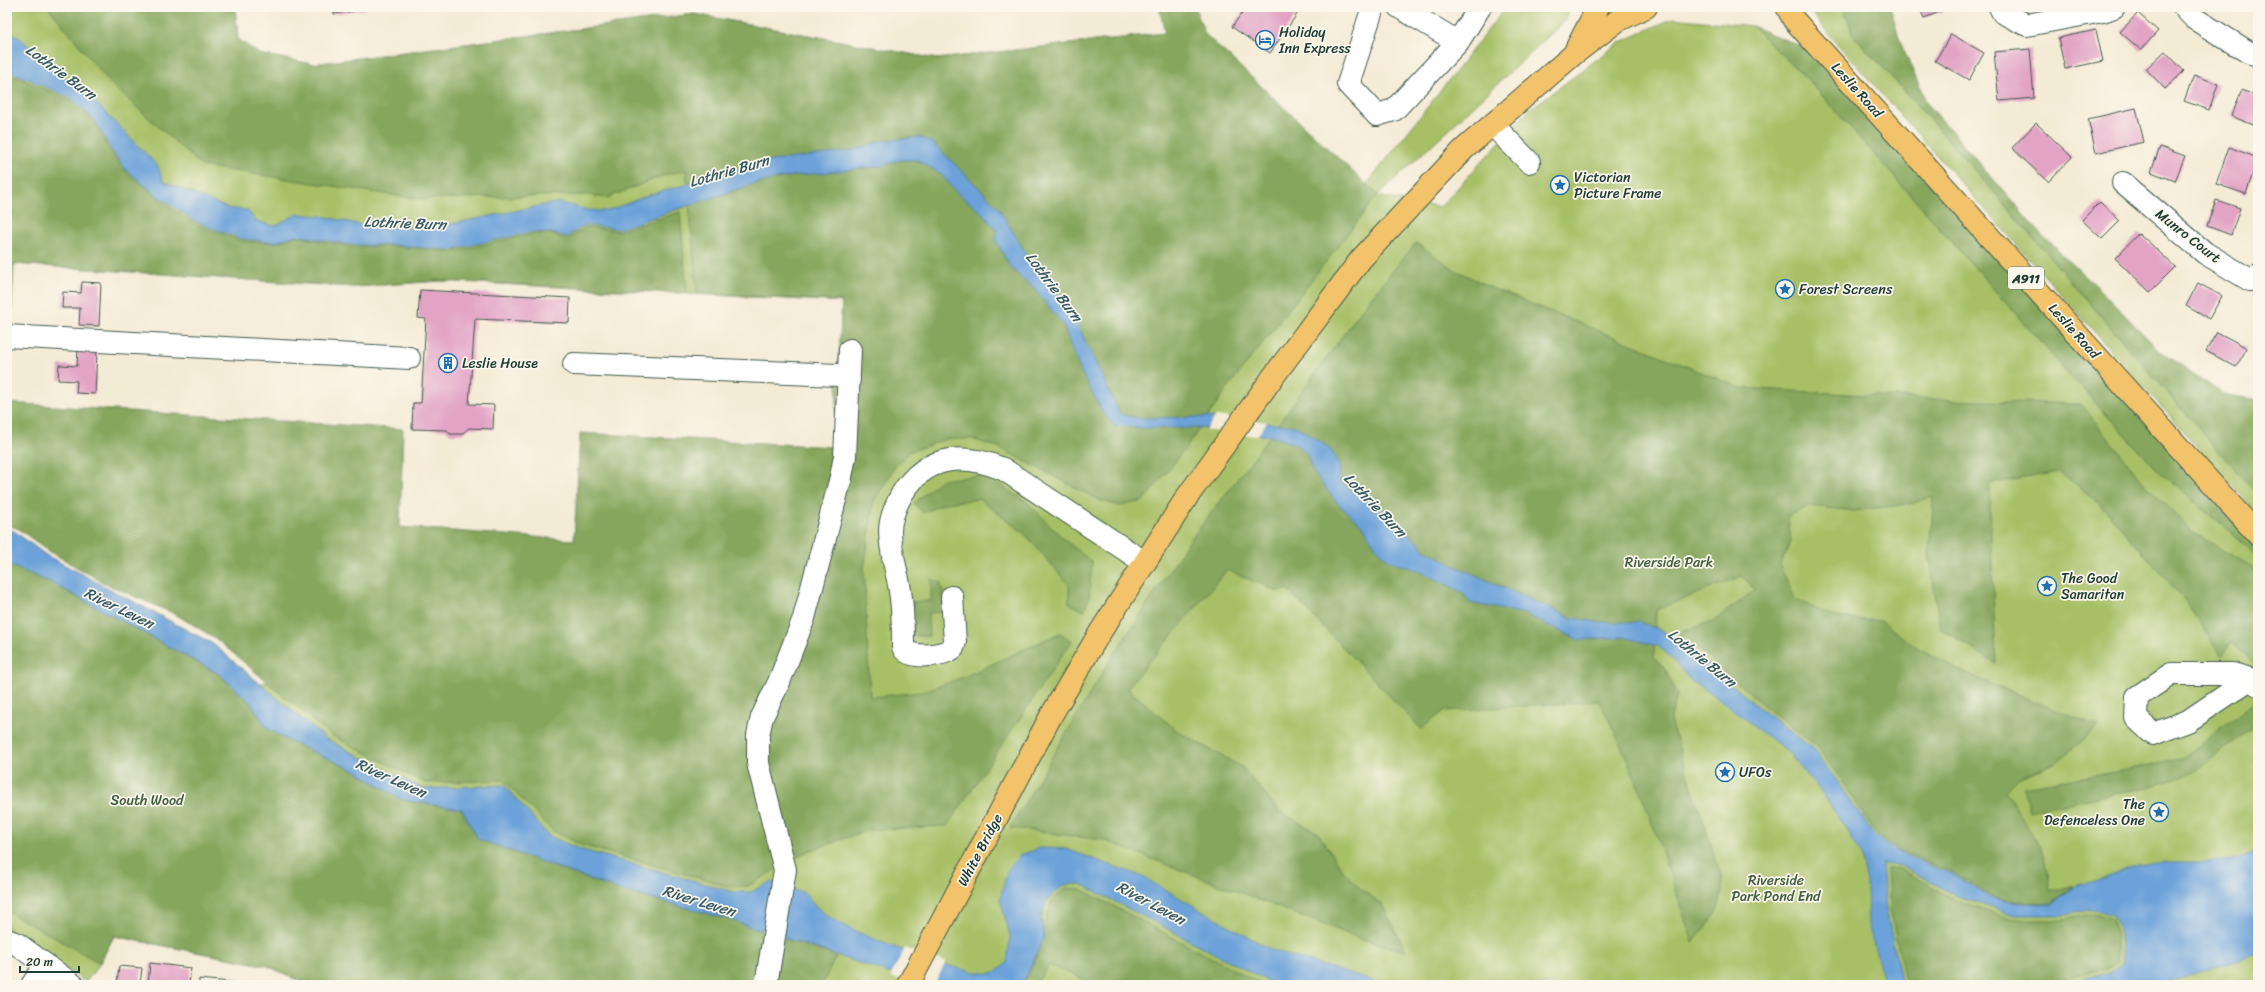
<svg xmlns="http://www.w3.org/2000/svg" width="2265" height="992" font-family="Sriracha,sans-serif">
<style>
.green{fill:#a7c066;stroke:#637e4d}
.forest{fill:#85a65b;stroke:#527248}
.water{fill:#6ca2d9;stroke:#467086}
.pier{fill:#f4ebd5}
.building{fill:#e2a3c5}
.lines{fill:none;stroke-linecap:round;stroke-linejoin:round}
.minor-casing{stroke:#3f574c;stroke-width:24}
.major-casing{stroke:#3f574c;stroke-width:24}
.minor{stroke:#fff;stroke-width:22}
.major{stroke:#f2c36a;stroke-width:22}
.labels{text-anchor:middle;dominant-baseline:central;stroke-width:3.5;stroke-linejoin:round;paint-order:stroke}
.shield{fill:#fbf7ec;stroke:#61756b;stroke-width:1}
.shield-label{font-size:13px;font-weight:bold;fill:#1f3d34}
.poi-label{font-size:14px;fill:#1f3d34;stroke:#fbf7ec;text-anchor:start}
.street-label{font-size:14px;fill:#1f3d34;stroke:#fbf7ec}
.park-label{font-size:14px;fill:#415e40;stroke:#fbf7ec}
.water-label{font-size:15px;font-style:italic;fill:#365b66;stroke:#fbf7ec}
</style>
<rect width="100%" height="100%" fill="#fbf7ec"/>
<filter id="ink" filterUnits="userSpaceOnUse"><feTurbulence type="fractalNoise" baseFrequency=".025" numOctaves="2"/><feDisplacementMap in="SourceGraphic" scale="8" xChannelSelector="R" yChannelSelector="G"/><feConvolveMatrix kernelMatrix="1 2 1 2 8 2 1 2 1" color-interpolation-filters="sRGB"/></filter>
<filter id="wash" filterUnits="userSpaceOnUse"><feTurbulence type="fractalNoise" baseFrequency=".012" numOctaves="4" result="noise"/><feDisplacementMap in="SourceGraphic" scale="16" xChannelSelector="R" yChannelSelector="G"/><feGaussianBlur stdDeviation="0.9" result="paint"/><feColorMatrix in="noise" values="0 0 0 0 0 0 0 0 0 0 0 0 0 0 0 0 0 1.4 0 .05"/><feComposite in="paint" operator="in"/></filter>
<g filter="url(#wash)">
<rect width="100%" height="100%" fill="#f4ebd5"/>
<path class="green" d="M7,7h228l3,32 21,15 54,10 381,-50 243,45 228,-26 188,159 87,15 89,-97 90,-67 54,-25 79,8 59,57 250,282 97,106 83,70 17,17v427h-1950l-40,-19 -154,-30 -14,27 -14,19 -79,-49v-331l188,83 237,-7 403,-231 7,-145 -403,-21 -85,6 -340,-23 -7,-12z
M1506,7h64l-6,15 -186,173 -11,-11z
M1806,7h37l11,29c139,149 267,308 404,459v20l-418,-468z"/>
<path class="forest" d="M48,7h187l3,32 21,15 54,10 381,-50 243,45 228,-26 -6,-26h36l10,27 173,161 -149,191 -43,62 -43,53 -24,5 -20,-6 -101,-53 -27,-8h-24l-38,13 -14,15 -21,34 -10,68 6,128 52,-5 44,-16 94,-43 12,8 -125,185 -79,4 -65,23 -55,33 -16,1 -151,-42 -28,-14 -50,-51 -78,3 -96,-49 -114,-96 -40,-24 -71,-31 -55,-32 -32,-23 -10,-3v-452l63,27 24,22 14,26 16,22 44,36 27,18 46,17 33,2 22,-7 55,11 43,-1 57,6 81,-18h19l16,5 19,-12 33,4 61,-19 7,80 -248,-11 -85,6 -340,-23 -6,139 395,26 -3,98 174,13 6,-107 254,14 8,-146 -145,-8 -11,-123 -24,6 -55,22 -20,-3 -169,4 -216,-33 -92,-83z
M1843,7h47l11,37 26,59 115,132 59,56 58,59 64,44 35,6v95c-137,-151 -265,-310 -404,-459z
M1752,26l58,24 448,496v12l-17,-17 -83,-70 -97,-106 -250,-282z
M1416,243l41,28 37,18 247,99 211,12 129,4 59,74 54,55 57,33 7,13v89l-27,-26 -9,15 -34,-53 -91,-103 -37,-29 -71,12 7,180 -56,-36 -11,-76 5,-56 -24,8 -56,7 -45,-5 -21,10 3,25 -11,25 16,34 39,17 47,4 29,23 49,27 138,56 -41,35 -39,16 -12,13 35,58 7,22 1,19h12l12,-4 -20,17 -33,-1 -26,-4 -26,-18 -71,-31 -20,-14 -36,-56 -27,-35 -46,-35 -89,-76 36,-13 40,-30 -13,-14 -86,34 -2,47 11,12 12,26 -7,26 52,158c1,32 -10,40 -29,64 -28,-82 -53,-166 -94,-242l-155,10 -23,18 -133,-139 -12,1 -49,-21 -100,118 50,43 65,36 37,44 39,22 26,39 17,17 21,15 24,47 -45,-12 -258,-99 -93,-12 95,-160 83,-125 67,-87 113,-155z
M984,475l42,26 40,40 26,21 -3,36 -5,13 -15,-8v-18l-45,-52 -45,-34 -34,4 -22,10 -9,-10 27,-23z
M7,564l45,19 167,91 31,28 17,26 91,44 44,28 60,9 16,30 141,51 109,29 108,37 -14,29h-514l-40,-19 -154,-30 -14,27 -93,-52z
M931,579l9,3 3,10v20l-15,1 1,23h-16l-1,-34 19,-1z
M2257,700l1,23 -63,49 -42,14 -124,25 -6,-24 104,-17 57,-13z
M1898,868l63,35 52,17h52l29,-7 18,6 3,12 2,31 -8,7 -19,2 -44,14h-140l-16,-76 -3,-40z
M1065,888l16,1 182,96h-165l-49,-20 -14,20h-13l14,-27 15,-56z"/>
<path class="water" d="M7,11l4,5v15l84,71 63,64 5,15 64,27 20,2 9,11 19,5 22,-12 25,2 45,10 45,2 39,-4 108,-22 29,8 19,1 45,-17 119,-33 80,-10 29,-10 41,-4 13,7 64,63 34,57 17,23 19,18 52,109 18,4 69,-1 89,9 32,21 11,15 1,20 45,30 41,38 29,16 117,52 25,4h42l22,8 19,11 84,71 47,35 27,35 37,54 20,14 73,32 25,17 27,4 33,1 23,-19 22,-4 35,-14 29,-5h46l30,-3 20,-8v102l-100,32h-92l28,-10 16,-1 13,-10 -4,-35 -6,-14 -19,-6 -29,6h-51l-53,-17 -62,-33 -17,-1 4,45 16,76h-17l-17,-61 -1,-41 -7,-32 -37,-57 -32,-39 -73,-57 -27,-17 -20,-24 -13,-11 -35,-9 -44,3 -54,-26 -55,-11 -8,-11 -43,-21 -31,-11 -13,-14 -12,-20 -25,-22 -26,-34 -5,-16 -11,-10 -25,-8 -69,-8h-62l-25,-2 -11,-11 -24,-45 -17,-45 -28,-35 -24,-22 -15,-27v-12l-15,-17 -26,-21 -14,-17 -24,-14h-18l-17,6 -96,11 -33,7 -134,45 -34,-4 -18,12 -16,-4 -19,-1 -82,18 -56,-5h-43l-55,-10 -21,7 -34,-3 -45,-17 -38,-26 -33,-27 -15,-21 -15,-27 -24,-23 -64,-28z
M7,529l7,2 32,24 167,89 113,95 97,50 81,-4 45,51 30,13 155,43h17l19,-10 35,11c7,12 17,19 29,27 21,14 135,58 158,53 4,-1 11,-7 15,-10l3,-28 -10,-36 7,-28 13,-16 21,-7 25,1 75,27 131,74 114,35h-111l-194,-101 -17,1 -17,15 -6,18 3,20 -22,47h-98l-196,-66 -109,-29 -141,-51 -16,-30 -60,-9 -44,-28 -71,-32 -20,-12 -17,-26 -31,-28 -167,-91 -45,-19z"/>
<path class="pier" d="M1216,416l51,6 -10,14 -51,-6z
M905,948l41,14 -12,23h-17l-27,-8z"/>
<g id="blocks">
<path class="building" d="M282,7h16l-2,5z
M333,7h33v2l-32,5z
M1246,7h56l-32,46 -38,-26z
M1919,7h33l-28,11z
M2138,13l20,18 -17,19 -21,-18z
M2096,30l7,31 -38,8 -7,-31z
M1951,34l33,19 -15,27 -34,-19z
M2030,49l4,49 -35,3 -5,-49z
M2165,51l19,20 -19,18 -19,-20z
M2194,75l24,9 -9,26 -25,-9z
M2242,90l16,7v23l-2,6 -25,-10z
M2136,108l8,34 -48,11 -8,-34z
M2036,123l36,34 -24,25 -36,-34z
M2160,147l25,9 -10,25 -24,-9z
M2229,147l29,11 -12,36 -30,-10z
M2216,200l24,8 -9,27 -24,-9z
M2100,202l20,19 -18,18 -20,-19z
M2139,233l36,34 -25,25 -35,-34z
M82,282l19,1 -2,43 -20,-1 1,-17h-18l1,-16 18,1z
M2198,283l24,13 -13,23 -23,-13z
M420,290l150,8 -1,25 -94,-4 -6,85 25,1 -1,24 -24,-1 -7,6h-12l-3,-4 -35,-1 1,-26h8l5,-84 -8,-1z
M2217,332l30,16 -11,19 -30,-16z
M78,349l19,2 -2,43 -19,-1 1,-12 -19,-1 1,-15 18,1z
M150,963l41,5 -2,17h-41z
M119,966l23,2 -2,17h-23z
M199,979l41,4v2h-41z"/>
</g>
</g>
<g filter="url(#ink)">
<use href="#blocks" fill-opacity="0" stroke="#3f574c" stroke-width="1"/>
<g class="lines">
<g class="minor-casing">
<path id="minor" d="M1373,7l-25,77 29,31 17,-5 64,-68 22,-35
M1399,7l59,35
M2000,7l3,6 24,12 76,-14 11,-4
M2184,7l11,12 53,33 10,3
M1493,125l36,37
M2123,183l82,70 45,27 8,-4
M7,336l402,22
M574,364l264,11 11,4
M952,597l3,45 -2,6c-9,8 -45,12 -50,-1 0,-17 0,-33 -2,-49 -2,-22 -11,-44 -11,-67 0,-13 6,-26 12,-37 24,-40 62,-41 101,-25l141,93
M2250,679l-62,42 -35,13 -17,-16 1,-21 34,-23h62l17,5 8,6
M7,940l10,4 56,41
M32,985l14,-20
M766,985l19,-115 -27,-107v-28l4,-18 17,-35 25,-64 37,-141 4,-21 5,-106"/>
</g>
<g class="major-casing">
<path id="major" d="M1787,7l7,13 464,515
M1576,49l22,-42
M908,985l144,-271 47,-80 88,-137 86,-120 88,-118 103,-110 110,-95 43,-33 29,-14"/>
</g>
<use href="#minor" class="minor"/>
<use href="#major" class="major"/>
</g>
</g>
<defs>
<g id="hotel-ring" transform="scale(1)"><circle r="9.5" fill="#fbf7ec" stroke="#1f6fb2" stroke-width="1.5"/><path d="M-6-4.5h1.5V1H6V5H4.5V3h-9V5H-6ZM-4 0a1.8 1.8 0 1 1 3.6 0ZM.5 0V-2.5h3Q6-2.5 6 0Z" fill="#1f6fb2"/></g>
<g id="sight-ring" transform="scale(1)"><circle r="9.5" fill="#fbf7ec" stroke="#1f6fb2" stroke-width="1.5"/><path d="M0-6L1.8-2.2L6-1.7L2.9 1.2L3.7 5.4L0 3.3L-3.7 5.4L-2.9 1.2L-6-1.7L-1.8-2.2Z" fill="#1f6fb2"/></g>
<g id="building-ring" transform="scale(1)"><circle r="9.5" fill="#fbf7ec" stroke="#1f6fb2" stroke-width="1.5"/><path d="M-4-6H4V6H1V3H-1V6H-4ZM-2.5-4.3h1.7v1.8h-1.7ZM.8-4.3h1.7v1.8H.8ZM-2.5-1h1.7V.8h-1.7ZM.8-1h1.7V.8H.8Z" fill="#1f6fb2"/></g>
</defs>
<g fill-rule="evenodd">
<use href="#hotel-ring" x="1265" y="40"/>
<use href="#sight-ring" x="1560" y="185"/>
<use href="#sight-ring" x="1785" y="289"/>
<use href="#building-ring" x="448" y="363"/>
<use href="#sight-ring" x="2047" y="586"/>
<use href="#sight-ring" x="1725" y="772"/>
<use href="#sight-ring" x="2159" y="812"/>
</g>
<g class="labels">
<rect class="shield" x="2008" y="267" width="36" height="22" rx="3"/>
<g class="shield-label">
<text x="2026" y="278">A911</text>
</g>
<g class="poi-label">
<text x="1279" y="32">Holiday<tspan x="1279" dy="16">Inn Express</tspan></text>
<text x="1574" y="177">Victorian<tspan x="1574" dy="16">Picture Frame</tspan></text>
<text x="1799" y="289">Forest Screens</text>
<text x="462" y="363">Leslie House</text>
<text x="2061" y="578">The Good<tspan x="2061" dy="16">Samaritan</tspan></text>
<text x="1739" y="772">UFOs</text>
<text x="2145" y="804" text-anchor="end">The<tspan x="2145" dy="16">Defenceless One</tspan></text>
</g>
<g class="street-label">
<text transform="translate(1857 90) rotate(48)">Leslie Road</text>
<text transform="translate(2188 236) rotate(38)">Munro Court</text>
<text transform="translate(2074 331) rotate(48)">Leslie Road</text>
<text transform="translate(980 850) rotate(-62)">White Bridge</text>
</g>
<g class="park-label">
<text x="1669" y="562">Riverside Park</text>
<text x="147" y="800">South Wood</text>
<text x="1776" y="880">Riverside<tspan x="1776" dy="16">Park Pond End</tspan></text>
</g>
<g class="water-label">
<text transform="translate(61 72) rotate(36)">Lothrie Burn</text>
<text transform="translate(729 171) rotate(-16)">Lothrie Burn</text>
<text transform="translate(405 223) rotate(2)">Lothrie Burn</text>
<text transform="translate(1054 287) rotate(53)">Lothrie Burn</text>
<text transform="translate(1375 505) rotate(46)">Lothrie Burn</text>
<text transform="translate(119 608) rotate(26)">River Leven</text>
<text transform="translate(1702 658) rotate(39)">Lothrie Burn</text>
<text transform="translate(391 778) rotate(24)">River Leven</text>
<text transform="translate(699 901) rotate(17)">River Leven</text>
<text transform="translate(1151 903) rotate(28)">River Leven</text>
</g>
</g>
<rect width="2265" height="992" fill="none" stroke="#fbf7ec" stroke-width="24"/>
<path d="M20 966v6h59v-6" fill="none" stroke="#1f3d34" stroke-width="2"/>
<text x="26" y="966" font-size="12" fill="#1f3d34" stroke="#fbf7ec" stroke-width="3" paint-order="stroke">20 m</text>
</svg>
